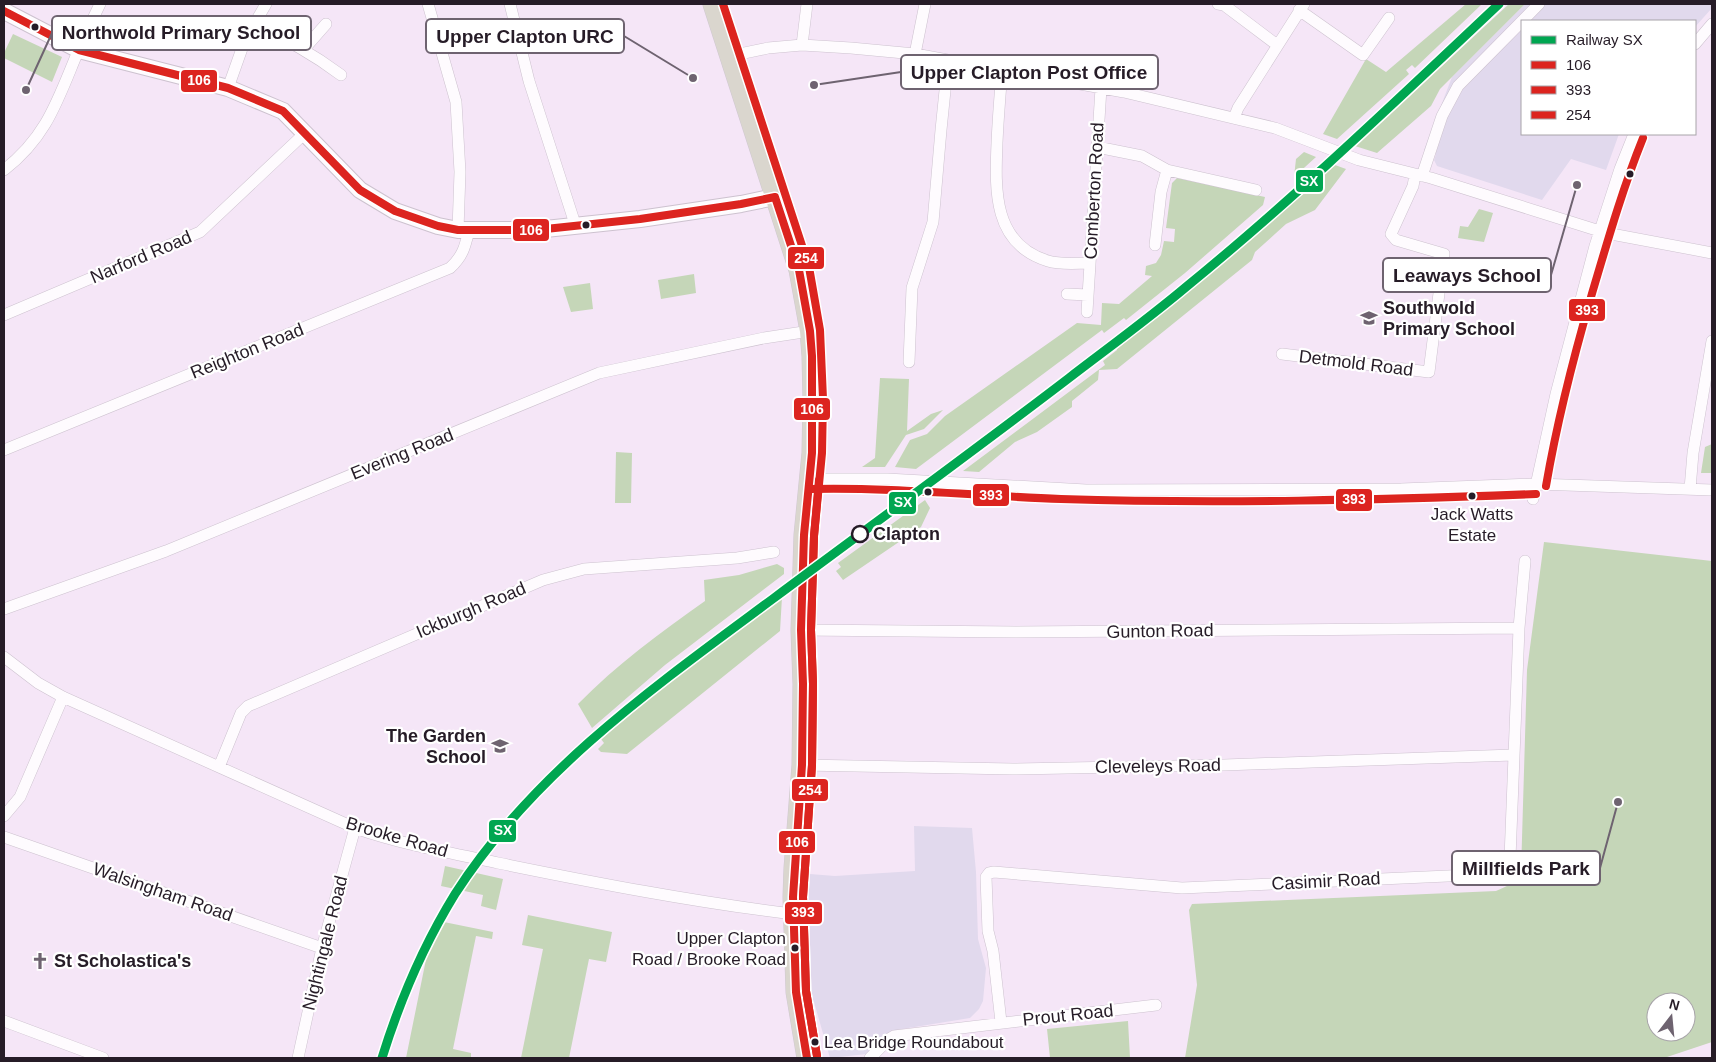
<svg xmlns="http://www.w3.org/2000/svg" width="1716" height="1062" font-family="Helvetica,sans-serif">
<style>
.industrial{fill:#e1d9ed}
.green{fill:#c5d6b8;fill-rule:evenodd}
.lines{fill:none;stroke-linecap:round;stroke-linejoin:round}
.minor-casing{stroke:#cdc2cf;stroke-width:12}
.secondary-casing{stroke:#cdc2cf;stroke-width:18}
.trunk-casing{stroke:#d0c9d1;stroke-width:21}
.minor{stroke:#fefbfe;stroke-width:11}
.secondary{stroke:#fefbfe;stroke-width:16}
.trunk{stroke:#dad6ce;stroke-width:20}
.bus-1-casing{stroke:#fff;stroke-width:11}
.bus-2-casing{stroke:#fff;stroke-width:11}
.bus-3-casing{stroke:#fff;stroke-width:11}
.bus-1{stroke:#dc241f;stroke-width:8}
.bus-2{stroke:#dc241f;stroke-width:8}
.bus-3{stroke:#dc241f;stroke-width:8}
.rail-1-casing{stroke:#fff;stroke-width:12}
.rail-1{stroke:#00a651;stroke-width:9}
.bus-dot{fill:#261c27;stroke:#fff;stroke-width:2}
.stop-dot{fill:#fff;stroke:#261c27;stroke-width:2.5}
.labels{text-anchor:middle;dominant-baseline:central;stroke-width:4.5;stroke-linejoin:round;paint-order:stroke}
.bus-label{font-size:17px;fill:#261c27;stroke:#fff}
.street-label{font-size:18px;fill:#261c27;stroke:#fff}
.poi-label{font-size:18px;font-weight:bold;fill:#261c27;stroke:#fff;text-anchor:start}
.stop-label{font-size:18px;font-weight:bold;fill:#261c27;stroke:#fff;text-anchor:start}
.leader{fill:none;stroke:#6e6370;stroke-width:2}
.callout-dot{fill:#6e6370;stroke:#fff;stroke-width:2}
.callout{fill:#fff;stroke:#6e6370;stroke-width:2}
.callout-label{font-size:19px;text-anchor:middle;font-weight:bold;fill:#261c27}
.line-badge{stroke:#fff;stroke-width:2}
.badge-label{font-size:14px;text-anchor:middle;font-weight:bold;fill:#fff}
</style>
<rect width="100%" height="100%" fill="#f5e6f7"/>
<path class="industrial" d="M1525,4h187v4l-17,19v-6h-173v113h97l-13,36 -35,-11 -29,41 -105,-34 -3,-6 2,-6 -12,-4 28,-73z
M914,826l58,2 4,44 2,67 8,29 -3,33 -4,8 -9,9 -80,13 -23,23 -37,4 -16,-56h-3l-6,-28 1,-61 4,-39 25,2 80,-5z"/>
<path class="green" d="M1466,4h16l-67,64 -3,-3 -6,5 3,4 -72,65 -14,-5 43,-75 20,13z
M1509,4h16l-85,85 -9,17 -54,47 -22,-7z
M13,34l49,23 -10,25 -48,-24v-5z
M1304,152l12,5 -22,20 2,-18z
M1335,165l11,4 -31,41 -29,14 -31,28 -3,8 -135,109 -18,1 -1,10 -26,21v6l-35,25 -22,10 -36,30 -16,-1 142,-106 -2,-4 14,-11v-1l101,-82z
M1177,178l88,19 -2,8 -78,68 -59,47 -2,-2 -20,15 -2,-3 -186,139 -21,-2 15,-27 17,-6 18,-18 132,-93 24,2 1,-22 17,1 33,-28 -7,-1 1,-9 10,-3 5,-8 3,-14 10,1 1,-13 -9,-1 6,-45z
M1479,209l14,4 -9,29 -26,-4 2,-12 8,1z
M694,274l2,19 -35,6 -3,-19z
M590,283l3,26 -22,3 -8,-25z
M880,378l29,1 -2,52 24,-17 12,-4 -19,19 -18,6 -21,32h-23l13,-9z
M1712,444v29h-11l4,-26z
M616,452l16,1 -1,50h-16z
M925,500l5,8 -9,19 -78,53 -7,-9 5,-4 -3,-4z
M1544,542l168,19v481l-48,16h-479l12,-73 -8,-75 3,-6 304,-13c11,-5 20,-8 25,-19l6,-202zM1656,1002h30v30h-30z
M777,564l7,4v6l-119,91 -73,63 -14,-24c38,-39 83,-72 127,-103l-1,-21 35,-5z
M782,597l-2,34 -153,123 -26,-2 -3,-3 6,-6 -3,-4 68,-57z
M445,866l58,13 -7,31 -15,-4 2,-11 -42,-9z
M528,915l84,17 -6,30 -17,-3 -20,99h-48l22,-109 -21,-4z
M434,920l59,12 -1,7 -16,-3 -23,113 18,4v5h-65z
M1128,1021l2,37h-80l-3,-29z"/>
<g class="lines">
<g class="minor-casing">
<path id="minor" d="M428,4l28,98 4,70 -2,58
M510,4l19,77 47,146
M1218,4l6,1 53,40
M1299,10l64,45 26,-37
M253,25c32,13 60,29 88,50
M1695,44l17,-20
M802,45l5,-41
M304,49l22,-25
M915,54l10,-50
M730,56l38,-8 34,-3 49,3 64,6 209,38 151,36 84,32 72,18 175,55 106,20
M1002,71c-2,24 -4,48 -5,72 -2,48 -4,101 51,118 13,4 29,2 42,2
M228,88l17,-48 21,-36
M1234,118l4,-10 66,-104
M1097,147l45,9 25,14 89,20
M4,170c40,-31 52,-65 70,-109 8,-20 17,-38 26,-57
M1422,176l20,-60 16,-30 81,-82
M1155,245l6,-53 6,-22
M1067,294l21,1
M1087,312l14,-224
M4,315l196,-83 105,-99
M1282,354l147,18 15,-118 -48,-14 -5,-6 22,-48 2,-11
M909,362l3,-74 21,-66 8,-92 7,-69
M4,450l446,-182c13,-12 15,-21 19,-38
M809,479h78l199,11 315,-1 135,-5 176,6
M1690,489l3,-36 19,-112
M1533,499l23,-105 39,-148 25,-77 14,-35
M4,609l162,-58 433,-178 165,-35 46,-7
M801,630l215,2 503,-4
M4,657l34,26 25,14 292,131c46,16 95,25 143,35 98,20 196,39 295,51
M802,765l211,4 211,-4 289,-10
M219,767l22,-54 7,-7 295,-126 41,-11 153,-11 37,-6
M4,816l16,-19 43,-100
M4,837l318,111
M4,1021l99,37
M1001,1022l-8,-71 -5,-20 -2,-54 3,-4 5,-1 188,16 310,-14 11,-5 7,-11 9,-230 6,-67
M298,1058l24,-110 33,-120
M870,1058l19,-19 5,-3 262,-31"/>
</g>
<g class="secondary-casing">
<path id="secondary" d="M4,11l75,39 149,38 55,23 77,79 35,21 43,15 20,4h78l104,-11 101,-15 34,-7"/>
</g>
<g class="trunk-casing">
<path id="trunk" d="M713,4l86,266 11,61 2,25 1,43 -1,54 -8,82 -3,95 2,54 -1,81 -8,103 -1,29 3,95 11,66"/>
</g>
<use href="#minor" class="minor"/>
<use href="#secondary" class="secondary"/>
<use href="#trunk" class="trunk"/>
<g class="bus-1-casing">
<path id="bus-1" d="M4,11l75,39 149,38 55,23 77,79 35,21 43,15 20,4h78l104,-11 101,-15 34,-7
M775,197l24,73 11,61 2,25v97l-8,82 -3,95 2,54 -1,81 -9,132 3,95 11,66"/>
</g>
<g class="bus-2-casing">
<path id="bus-2" d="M1546,486c11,-64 27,-127 45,-189 16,-54 31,-107 52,-159
M809,489c85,-2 168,7 252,10 159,5 317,1 475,-5
M817,1056l-11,-65 -3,-94 9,-132 1,-81 -2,-54 3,-94 5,-56"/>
</g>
<g class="bus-3-casing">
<path id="bus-3" d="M723,4l86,263 11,63 3,69 -1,54 -8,83 -3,94 2,54 -1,81 -9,132 3,94 11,65"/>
</g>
<use href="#bus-1" class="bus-1"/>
<use href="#bus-2" class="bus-2"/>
<use href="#bus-3" class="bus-3"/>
<g class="rail-1-casing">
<path id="rail-1" d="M382,1058c18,-58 41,-112 73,-164 79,-123 203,-210 319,-296 98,-73 197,-145 295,-220 39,-30 79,-59 117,-91 109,-89 211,-187 313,-283"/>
</g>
<use href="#rail-1" class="rail-1"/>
</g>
<defs>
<g id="school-bare" transform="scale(1.35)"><path d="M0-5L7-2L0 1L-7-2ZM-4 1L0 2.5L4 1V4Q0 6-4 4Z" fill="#6e6370" stroke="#fff" stroke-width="2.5" paint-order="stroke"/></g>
<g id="church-bare" transform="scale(1.35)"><path d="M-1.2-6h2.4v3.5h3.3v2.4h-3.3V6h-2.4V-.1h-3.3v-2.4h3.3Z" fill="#6e6370" stroke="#fff" stroke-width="2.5" paint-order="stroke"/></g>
</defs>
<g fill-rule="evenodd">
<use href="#school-bare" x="1369" y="318"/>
<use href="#school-bare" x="500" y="746"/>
<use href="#church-bare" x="40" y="961"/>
</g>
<g class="bus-dot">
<circle cx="35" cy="27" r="4.5"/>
<circle cx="1630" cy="174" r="4.5"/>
<circle cx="586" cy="225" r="4.5"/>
<circle cx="928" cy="492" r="4.5"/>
<circle cx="1472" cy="496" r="4.5"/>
<circle cx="795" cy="948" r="4.5"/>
<circle cx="815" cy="1042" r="4.5"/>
</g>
<circle class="stop-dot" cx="860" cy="534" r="8"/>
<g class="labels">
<g class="bus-label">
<text x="1472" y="514">Jack Watts<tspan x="1472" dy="21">Estate</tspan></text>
<text x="786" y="938" text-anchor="end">Upper Clapton<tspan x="786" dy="21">Road / Brooke Road</tspan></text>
<text x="824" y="1042" text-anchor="start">Lea Bridge Roundabout</text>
</g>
<g class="street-label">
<text transform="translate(1094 191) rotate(-87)">Comberton Road</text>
<text transform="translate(141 257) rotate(-23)">Narford Road</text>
<text transform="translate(247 351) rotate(-22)">Reighton Road</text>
<text transform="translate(1356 363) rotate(7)">Detmold Road</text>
<text transform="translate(402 454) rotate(-22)">Evering Road</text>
<text transform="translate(471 610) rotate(-23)">Ickburgh Road</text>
<text transform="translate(1160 631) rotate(-1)">Gunton Road</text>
<text transform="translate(1158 766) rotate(-1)">Cleveleys Road</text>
<text transform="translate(397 837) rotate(16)">Brooke Road</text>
<text transform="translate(1326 881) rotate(-3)">Casimir Road</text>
<text transform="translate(163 892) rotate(19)">Walsingham Road</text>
<text transform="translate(325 943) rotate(-76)">Nightingale Road</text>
<text transform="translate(1068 1015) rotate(-6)">Prout Road</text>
</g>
<g class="poi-label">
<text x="1383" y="308">Southwold<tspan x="1383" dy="21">Primary School</tspan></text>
<text x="486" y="736" text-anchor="end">The Garden<tspan x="486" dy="21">School</tspan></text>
<text x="54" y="961">St Scholastica's</text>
</g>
<g class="stop-label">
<text x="873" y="534">Clapton</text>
</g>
</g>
<path class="leader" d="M26 90L52 33M693 78L624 36M814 85L901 72M1577 185L1551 275M1618 802L1600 868"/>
<g class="callout-dot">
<circle cx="26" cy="90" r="5"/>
<circle cx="693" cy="78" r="5"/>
<circle cx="814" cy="85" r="5"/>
<circle cx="1577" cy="185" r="5"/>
<circle cx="1618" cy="802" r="5"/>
</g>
<g class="callout">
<rect x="52" y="16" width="259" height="34" rx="5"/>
<rect x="426" y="19" width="198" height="34" rx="5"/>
<rect x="901" y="55" width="257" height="34" rx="5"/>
<rect x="1383" y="258" width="168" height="34" rx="5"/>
<rect x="1452" y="851" width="148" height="34" rx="5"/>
</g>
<g class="callout-label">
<text x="181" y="39">Northwold Primary School</text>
<text x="525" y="43">Upper Clapton URC</text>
<text x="1029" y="79">Upper Clapton Post Office</text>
<text x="1467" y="282">Leaways School</text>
<text x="1526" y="875">Millfields Park</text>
</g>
<g class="line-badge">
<rect x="180" y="69" width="38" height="24" rx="5" fill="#dc241f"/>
<rect x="1295" y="169" width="29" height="24" rx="5" fill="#00a651"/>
<rect x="512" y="218" width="38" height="24" rx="5" fill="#dc241f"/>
<rect x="787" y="246" width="38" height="24" rx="5" fill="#dc241f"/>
<rect x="1568" y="298" width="38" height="24" rx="5" fill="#dc241f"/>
<rect x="793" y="397" width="38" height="24" rx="5" fill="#dc241f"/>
<rect x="972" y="483" width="38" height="24" rx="5" fill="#dc241f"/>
<rect x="1335" y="488" width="38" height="24" rx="5" fill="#dc241f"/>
<rect x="888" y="491" width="29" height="24" rx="5" fill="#00a651"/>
<rect x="791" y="778" width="38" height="24" rx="5" fill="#dc241f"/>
<rect x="488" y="819" width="29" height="24" rx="5" fill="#00a651"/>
<rect x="778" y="830" width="38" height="24" rx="5" fill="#dc241f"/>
<rect x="784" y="901" width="39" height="24" rx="5" fill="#dc241f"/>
</g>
<g class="badge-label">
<text x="199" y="85">106</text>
<text x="1309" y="186">SX</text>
<text x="531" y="235">106</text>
<text x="806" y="263">254</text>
<text x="1587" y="315">393</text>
<text x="812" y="414">106</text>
<text x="991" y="500">393</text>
<text x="1354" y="504">393</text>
<text x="903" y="507">SX</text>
<text x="810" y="795">254</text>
<text x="503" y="835">SX</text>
<text x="797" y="847">106</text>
<text x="803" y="917">393</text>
</g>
<rect width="1716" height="1062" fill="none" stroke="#261c27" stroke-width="10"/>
<rect x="1521" y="20" width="175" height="115" fill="#ffffff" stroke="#a8a4a9"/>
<rect x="1531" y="36" width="25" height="8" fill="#00a651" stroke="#a8a4a9"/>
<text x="1566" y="45" font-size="15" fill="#261c27">Railway SX</text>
<rect x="1531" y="61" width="25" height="8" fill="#dc241f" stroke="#a8a4a9"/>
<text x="1566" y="70" font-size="15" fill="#261c27">106</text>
<rect x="1531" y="86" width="25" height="8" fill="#dc241f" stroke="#a8a4a9"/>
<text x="1566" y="95" font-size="15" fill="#261c27">393</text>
<rect x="1531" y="111" width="25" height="8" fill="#dc241f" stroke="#a8a4a9"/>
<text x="1566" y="120" font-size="15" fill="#261c27">254</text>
<g transform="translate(1671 1017) rotate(16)"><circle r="24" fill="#ffffff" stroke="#a8a4a9"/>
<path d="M0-4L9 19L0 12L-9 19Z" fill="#6e6370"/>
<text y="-8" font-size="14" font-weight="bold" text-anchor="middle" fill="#261c27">N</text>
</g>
</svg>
